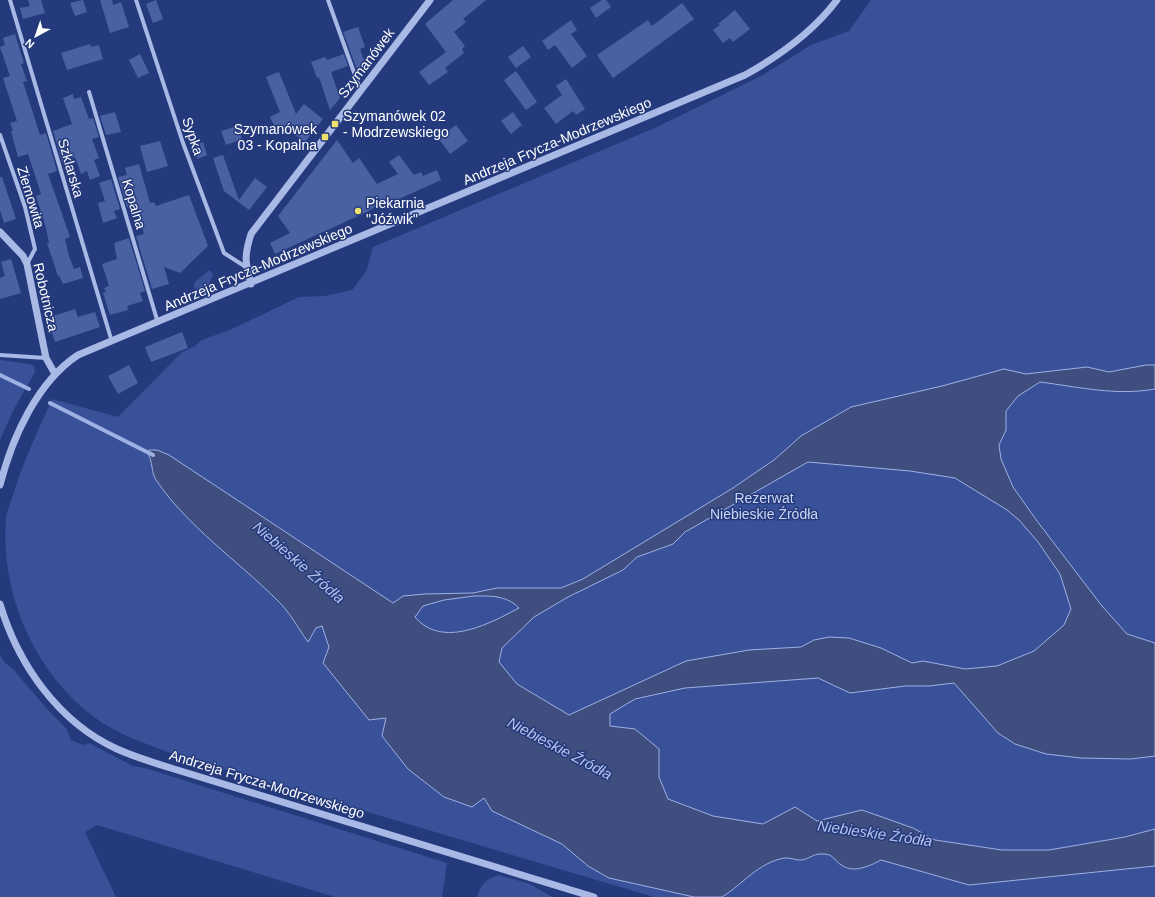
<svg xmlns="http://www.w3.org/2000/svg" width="1155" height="897" font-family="Arial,sans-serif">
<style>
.green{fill:#395199}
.water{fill:#3f4e7f;stroke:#9eb1e5;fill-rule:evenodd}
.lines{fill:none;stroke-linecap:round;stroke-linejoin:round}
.stream{stroke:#9eb1e5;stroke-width:4}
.building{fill:#4961a2}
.minor{stroke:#a9b9e5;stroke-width:4}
.tertiary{stroke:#a9b9e5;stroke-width:7}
.poi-dot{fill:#eee26e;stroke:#253a7c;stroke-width:1.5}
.labels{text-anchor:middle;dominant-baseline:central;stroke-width:3;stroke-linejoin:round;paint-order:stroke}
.street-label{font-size:14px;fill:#fff;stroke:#253a7c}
.poi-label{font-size:14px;fill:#fff;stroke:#253a7c;text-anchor:start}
.park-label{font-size:14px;fill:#ccd6f4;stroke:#253a7c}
.water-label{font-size:15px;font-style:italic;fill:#b5c3ec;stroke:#253a7c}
</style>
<rect width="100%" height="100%" fill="#253a7c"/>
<path class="green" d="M871,0h284v897h-501l-475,-141c-29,-11 -60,-20 -85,-39 -60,-45 -94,-124 -88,-199 1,-8 5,-16 7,-23 10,-33 25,-64 39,-96l66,18 64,-65 13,-6 7,-6 30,-11 67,-32 26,-1 27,-6 14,-18 7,-25 286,-121 102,-50 50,-31 38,-14z
M209,270l4,4 -5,13 -6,4h-5l-3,-4v-4z
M0,360l30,4 4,2 1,6 -22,39 -13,29z
M0,655l4,7 9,7 35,41 18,18 5,12 12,5 6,-2 44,23 12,2 302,95 -5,34h-107l-238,-72 -12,7 31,65h-116z
M499,875l31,9 22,13h-75c4,-13 9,-18 22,-22z"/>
<path class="water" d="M1146,365h9v24c-39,7 -76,-2 -115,-7l-22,14 -12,15v19l-7,15 2,14 12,28 24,34 65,85 25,28 28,9v113l-24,3 -50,-1 -35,-4 -31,-10 -17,-11 -44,-50 -25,3h-24l-55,7 -32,-15 -133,10 -50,11 -25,15v12l25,3 24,20v28l9,22 45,17 50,8 32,-17 22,14 45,-11 51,18 22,12 67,10h47l76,-13 30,-8v37l-186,19 -88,-25c-11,6 -27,13 -38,6 -10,-5 -8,-13 -23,-12 -6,0 -12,5 -18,6 -5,1 -12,-3 -18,-2 -26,5 -41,26 -62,39h-28l-85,-19 -21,-12 -26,-22 -70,-33 -8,-13 -12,9 -28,-10 -36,-28 -26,-33 4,-18 -17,2 -46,-57 6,-16 -7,-21 -6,2 -8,14c-10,-14 -19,-31 -31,-42 -40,-40 -89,-73 -121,-120 -5,-8 -3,-18 -8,-26l1,-4h8l12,5 224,148 10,-7 22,-2 48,-1 24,-5h64l22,-9 150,-91 41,-28 27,-24 50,-29 91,-21 62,-17 22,5 61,-7 22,5zM808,462l102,9 45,7 52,32 12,10 19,22 22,32 11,35 -7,16 -30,26 -37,15 -32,3 -42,-8 -11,2 -31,-15 -32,-10 -20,-1 -15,3 -13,7 -52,3 -63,11 -117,54 -52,-31 -18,-22 3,-14 32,-31 34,-20 55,-27 14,-13 36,-13 12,-12zM474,596c17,0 32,-1 45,12 -30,16 -77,41 -104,9l8,-11 21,-6z"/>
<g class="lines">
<path class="stream" d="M0,375l29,14
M50,403l103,52"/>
</g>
<path class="building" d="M28,0h13l4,13 -22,6 -3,-11 10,-2z
M83,0l4,12 -12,4 -5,-13z
M100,0h12l1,5 8,-3 8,25 -19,6z
M156,0l7,19 -10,4 -7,-19z
M453,0h33l-23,19 3,3 -12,10 11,14 -3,3 2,4 -19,15 3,4 -19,13 -10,-13 27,-20 -21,-28z
M602,0h4l5,7 -15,11 -6,-10z
M682,3l12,16 -81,59 -16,-23 51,-35 4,6z
M735,10l15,19 -17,13 -3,-4 -7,5 -10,-13 7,-5 -2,-1z
M571,20l6,10 -6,4 16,22 -15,12 -17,-23 -7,5 -6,-9z
M358,27l7,20 -5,2 7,20 -9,3 -15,-40z
M15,34l9,29 -3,1 6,17 -4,1 17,53 6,-2 11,38 -9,3 22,63 -5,2 4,17 5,13 6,-2 3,11 -20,6 -4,-9 -1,1 -11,-33h2l-3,-15 -10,-32 5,-2 -13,-40 -10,3 -7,-26h2l-3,-8 7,-2 -14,-43 7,-2 -10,-29 5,-2 -2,-7z
M90,44l1,3 8,-2 4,14 -36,11 -6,-17z
M523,46l8,11 -15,11 -8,-11z
M140,54l9,19 -11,5 -9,-18z
M344,54l4,12 -17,6 9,26 -10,12 -11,-33 -2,1 -6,-16 14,-5 2,3z
M516,71l21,31 -11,8 -22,-30z
M279,72l17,42 8,-10 19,15 -18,23 -22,-16 -7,3 -6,-12 10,-5 -14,-35z
M566,79l19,30 -9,6 -3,-4 -17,13 -12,-16 18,-13 -6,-9z
M73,94l1,5 7,-2 8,22 4,-1 6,19 -7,2 7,19 -5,2 6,16 -10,4 -3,-9 -6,3 -6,-17 -13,5 -9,-31 19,-7 -9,-26z
M115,112l6,20 -15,3 -6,-19z
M513,112l9,13 -11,9 -10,-13z
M456,125l12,16 -18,13 -12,-16z
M237,126l5,13 -16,6 -5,-14z
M337,140l16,23 6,-5 18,26 21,-10 -9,-12 10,-7 15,20 7,-3 2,4 14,-6 4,10 -51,23 -1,-2 -3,2 -1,-3 -16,11 -94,43 -5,-11 20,-10 -12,-17z
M160,141l8,25 -21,6 -7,-26z
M203,142l4,13 -10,4 -4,-13z
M223,155l16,45 16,-22 12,9 -18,23 -25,-19 -11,-33z
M139,164l11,39 4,-1 2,4 33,-11 19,51 -28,27 -16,-6 5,17 -17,5 -16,-53 8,-2 -9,-29 -8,2 -9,-30 9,-2 -2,-7z
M0,177h2l14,42 -12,4 -4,-13z
M111,179l9,30 -6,2 3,7 -14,5 -5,-20 7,-2 -6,-18z
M129,238l16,53 -5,2 3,8 -16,5 1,4 -18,5 -7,-22 3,-1 -2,-4 5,-2 -7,-22 15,-5 -3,-16z
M11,259l10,34 -21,6v-21l5,-2 -4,-14z
M75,309l3,8 17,-5 5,15 -45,15 -8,-24z
M182,332l6,16 -37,14 -6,-15z
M129,365l9,18 -20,11 -10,-18z"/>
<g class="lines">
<path class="minor" d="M10,0l102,342
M136,0l47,143 41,110 22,14
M328,0l33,92
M89,92l69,231
M0,135l25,72 10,42 -8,15
M0,355l46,3"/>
<path class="tertiary" d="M0,232l23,24 4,8 19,94 9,16
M251,284c-6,-22 -7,-28 0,-50l179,-234
M0,485c12,-47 37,-103 78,-130l667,-280c36,-20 68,-43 92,-75
M0,604c18,60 58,118 117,145 18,8 37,14 57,20l420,128"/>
</g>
<g class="poi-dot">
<rect x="331" y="120" width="8" height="8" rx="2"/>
<rect x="321" y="133" width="8" height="8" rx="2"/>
<circle cx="358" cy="211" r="4"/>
</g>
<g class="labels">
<g class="street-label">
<text transform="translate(366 63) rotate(-53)">Szymanówek</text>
<text transform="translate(193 136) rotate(71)">Sypka</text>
<text transform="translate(557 141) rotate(-23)">Andrzeja Frycza-Modrzewskiego</text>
<text transform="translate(71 168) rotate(74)">Szklarska</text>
<text transform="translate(31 197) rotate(73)">Ziemowita</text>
<text transform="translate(134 204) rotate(73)">Kopalna</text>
<text transform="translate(258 267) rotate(-23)">Andrzeja Frycza-Modrzewskiego</text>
<text transform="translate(46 297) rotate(77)">Robotnicza</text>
<text transform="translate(267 784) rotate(17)">Andrzeja Frycza-Modrzewskiego</text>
</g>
<g class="poi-label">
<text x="343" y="116">Szymanówek 02<tspan x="343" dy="16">- Modrzewskiego</tspan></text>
<text x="317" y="129" text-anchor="end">Szymanówek<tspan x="317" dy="16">03 - Kopalna</tspan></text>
<text x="366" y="203">Piekarnia<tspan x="366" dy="16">"Jóźwik"</tspan></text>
</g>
<g class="park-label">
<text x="764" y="498">Rezerwat<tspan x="764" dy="16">Niebieskie Źródła</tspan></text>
</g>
<g class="water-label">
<text transform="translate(299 562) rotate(41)">Niebieskie Źródła</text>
<text transform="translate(560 748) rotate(28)">Niebieskie Źródła</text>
<text transform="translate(875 833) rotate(8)">Niebieskie Źródła</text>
</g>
</g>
<g transform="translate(36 36) rotate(220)" stroke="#253a7c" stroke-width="3" paint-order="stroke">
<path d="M0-3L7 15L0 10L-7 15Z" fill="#ffffff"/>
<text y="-6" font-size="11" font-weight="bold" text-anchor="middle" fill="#ffffff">N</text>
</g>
</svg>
